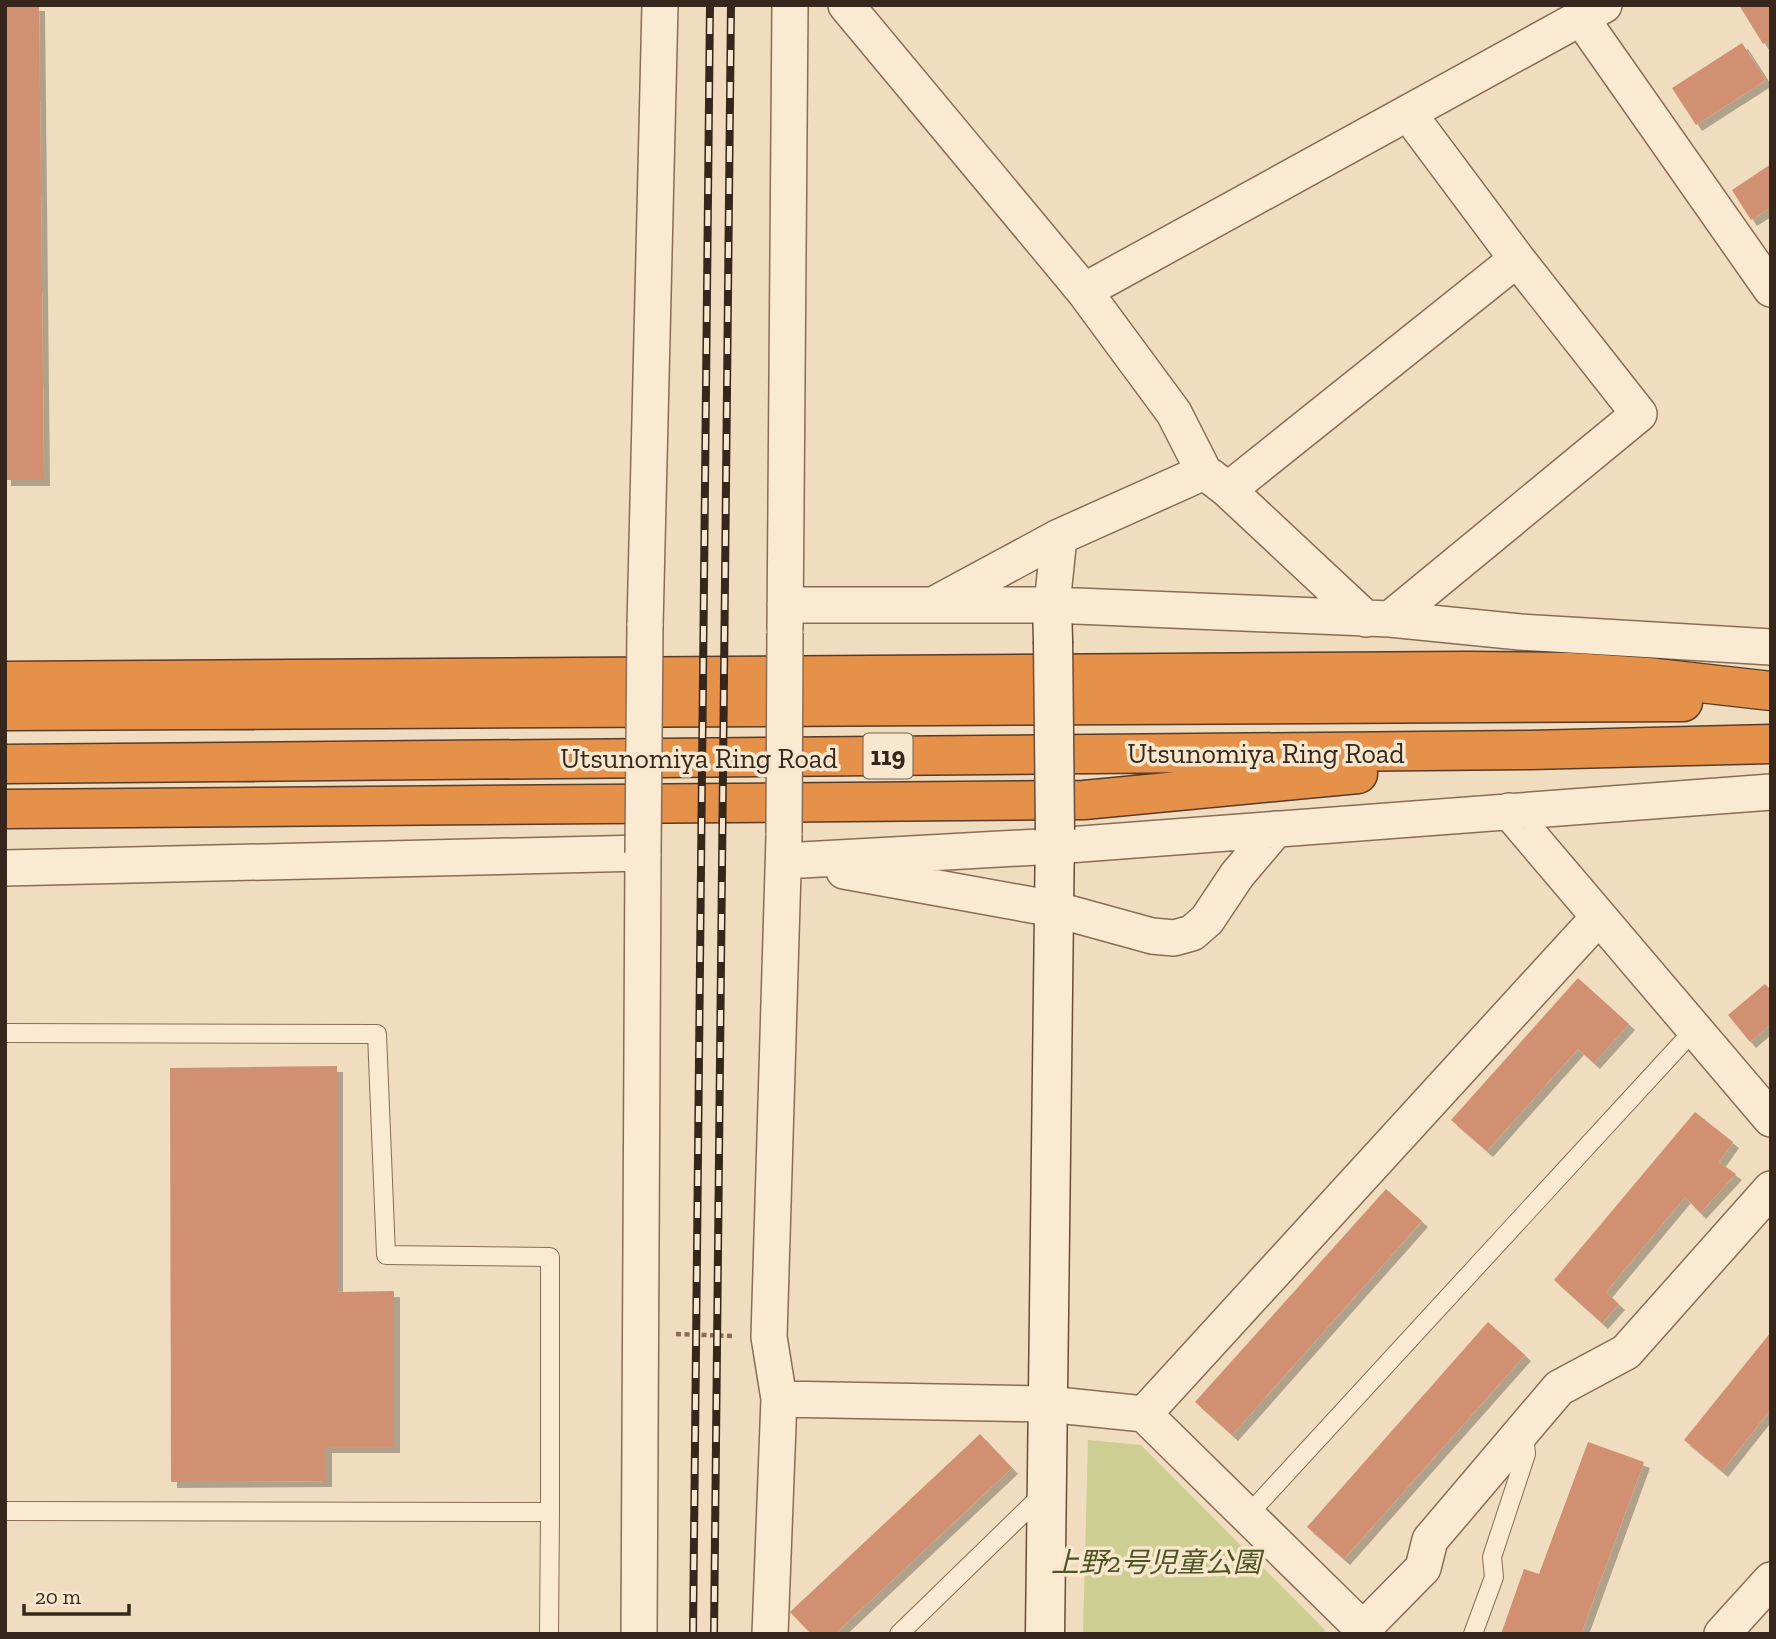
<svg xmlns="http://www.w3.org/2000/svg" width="1776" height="1639" font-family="'Zilla Slab','Noto Sans JP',serif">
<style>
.green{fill:#cdce91}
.building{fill:#d09071;filter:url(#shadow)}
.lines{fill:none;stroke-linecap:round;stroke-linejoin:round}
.lane-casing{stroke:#896c56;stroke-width:20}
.street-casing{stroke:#896c56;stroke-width:38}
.secondary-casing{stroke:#6a4d39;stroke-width:41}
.highway-casing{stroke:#563b2b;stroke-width:41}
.path{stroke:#896c56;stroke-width:4.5;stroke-dasharray:5 3.5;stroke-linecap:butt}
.lane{stroke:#faead1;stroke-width:18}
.street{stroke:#faead1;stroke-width:35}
.secondary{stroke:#faead1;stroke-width:38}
.highway{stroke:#e59149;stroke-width:38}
.rail-casing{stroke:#37261b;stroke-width:8}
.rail{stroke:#f7e7ce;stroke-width:5;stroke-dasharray:16;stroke-linecap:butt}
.street-bridge-casing{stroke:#896c56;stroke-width:38;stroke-linecap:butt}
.secondary-bridge-casing{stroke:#6a4d39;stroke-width:41;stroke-linecap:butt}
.street-bridge{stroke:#faead1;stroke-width:35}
.secondary-bridge{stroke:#faead1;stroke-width:38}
.labels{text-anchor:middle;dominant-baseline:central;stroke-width:7;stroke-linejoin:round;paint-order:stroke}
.shield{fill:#f7e7ce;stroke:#716051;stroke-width:2}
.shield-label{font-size:26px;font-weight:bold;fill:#37261b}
.street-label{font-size:28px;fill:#37261b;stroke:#f7e7ce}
.park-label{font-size:28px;font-style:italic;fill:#4d5521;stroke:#f7e7ce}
</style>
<defs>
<filter id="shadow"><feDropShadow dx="6" dy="6" stdDeviation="0" flood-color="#0004"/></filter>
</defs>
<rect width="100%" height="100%" fill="#f0dcbe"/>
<path class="green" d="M1088,1440l53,5 185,186 -3,3h-240z"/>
<path class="building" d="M5,5h34l5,475h-39z
M1739,5h32v34l-8,5z
M1742,43l24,37 -70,45 -24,-37z
M1771,164v43l-20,13 -19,-30z
M1578,978l51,46 -35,39 -16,-14 -91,102 -36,-31z
M1765,984l6,6v34l-21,18 -22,-27z
M337,1066v226l57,-1v156h-68v34l-155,1 -1,-414z
M1695,1112l38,30 -14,20 17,12 -36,39 -15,-16 -79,95 13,12 -17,19 -48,-43z
M1386,1189l36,32 -190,214 -37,-33z
M1488,1322l37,33 -181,204 -37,-32z
M1771,1332v77l-49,62 -38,-31z
M980,1434l32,34 -177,166h-24l-21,-22z
M1588,1442l56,20 -63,172h-80l23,-65 15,5z"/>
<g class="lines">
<g class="lane-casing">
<path id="lane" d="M5,1033l372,1 9,221 164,2v255
M5,1511l545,1 -1,122
M1247,1516l447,-486
M899,1634l144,-140
M1473,1634l21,-57 -2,-20 34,-103 -2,-24"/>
</g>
<g class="street-casing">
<path id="street" d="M846,5l238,286
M1581,18l190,271
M1210,476l18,14 138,129
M1228,490l289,-231
M935,604l124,-67
M785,605h267l338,14 130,13 251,15
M1052,605l7,-68 145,-65 -30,-59 -90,-122 520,-286
M1390,619l249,-205 -122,-155 -109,-146
M645,626l15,-621
M785,628l5,-623
M1509,811l262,308
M784,861l271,-15 716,-54
M5,868l638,-15 -4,781
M844,871l210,38 98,27 22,2 18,-5 15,-13 30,-45 39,-46
M779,1399l268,5 97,10 224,220
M1144,1414l454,-496
M770,1634l9,-235 -10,-62 15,-500
M1358,1634l65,-66 7,-28 129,-152 67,-36 145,-163
M1722,1634l49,-54"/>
</g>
<g class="secondary-casing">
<path id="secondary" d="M1052,605l1,36
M1045,1634l10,-804"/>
</g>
<g class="highway-casing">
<path id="highway" d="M5,681l1462,-10 102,1 78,5 124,14
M5,711l1678,-9
M5,764l1525,-14 241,-6
M5,809l1079,-9 274,-26"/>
</g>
<path class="path" d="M676,1334l57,2"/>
<use href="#lane" class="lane"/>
<use href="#street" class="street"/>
<use href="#secondary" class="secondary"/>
<use href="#highway" class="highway"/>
<g class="rail-casing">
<path id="rail" d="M693,1634l17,-1629
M714,1634l17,-1629"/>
</g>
<use href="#rail" class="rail"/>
<g class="street-bridge-casing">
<path id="street-bridge" d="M784,833l1,-200
M643,853l2,-227"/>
</g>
<g class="secondary-bridge-casing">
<path id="secondary-bridge" d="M1053,641l2,189"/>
</g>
<use href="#street-bridge" class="street-bridge"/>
<use href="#secondary-bridge" class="secondary-bridge"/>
</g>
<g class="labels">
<rect class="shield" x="863.5" y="733.5" width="49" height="45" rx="5"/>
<g class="shield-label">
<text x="888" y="756">119</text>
</g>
<g class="street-label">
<text x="1266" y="753">Utsunomiya Ring Road</text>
<text x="699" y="758">Utsunomiya Ring Road</text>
</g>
<g class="park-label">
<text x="1156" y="1562">上野2号児童公園</text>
</g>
</g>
<rect width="1776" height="1639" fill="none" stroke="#37261b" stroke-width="14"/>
<path d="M24 1604v10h105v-10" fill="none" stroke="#37261b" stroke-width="3.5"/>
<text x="35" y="1604" font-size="21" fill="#37261b" stroke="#f7e7ce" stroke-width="5" paint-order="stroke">20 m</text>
</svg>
